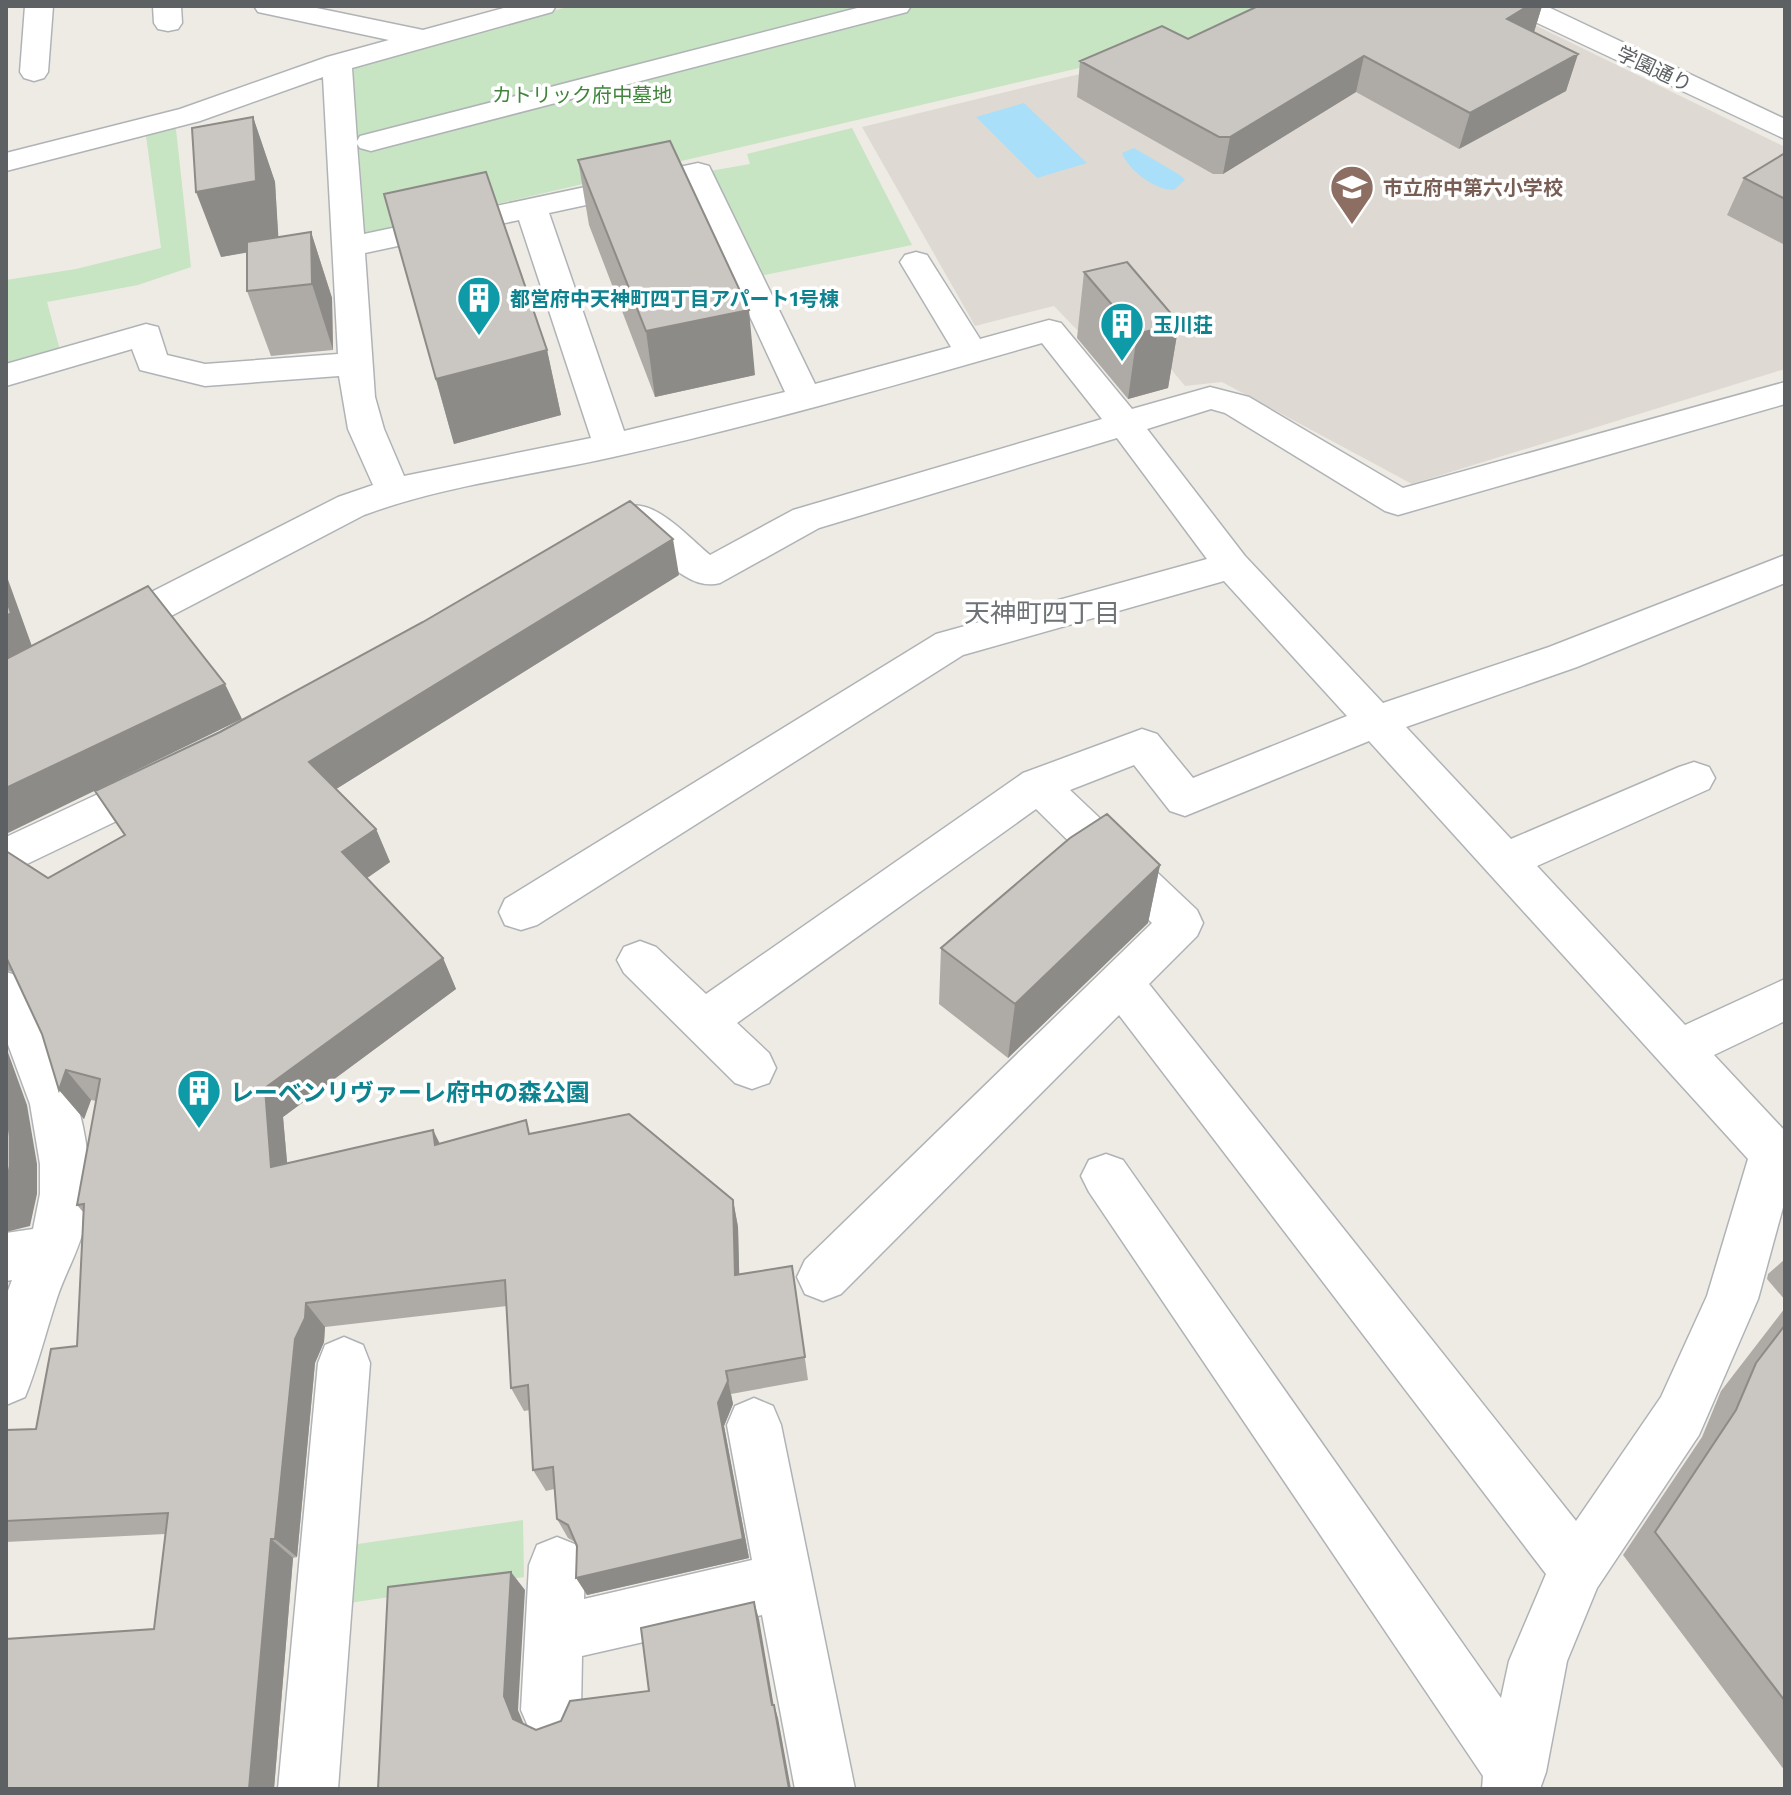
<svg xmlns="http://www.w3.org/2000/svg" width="1791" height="1795" font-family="Commissioner,'Noto Sans JP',sans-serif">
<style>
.education{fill:#dedad3}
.green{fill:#c7e4c3}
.water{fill:#aadff9}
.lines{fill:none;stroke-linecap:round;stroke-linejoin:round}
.minor-casing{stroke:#b0b3b6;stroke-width:3}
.minor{fill:#fff;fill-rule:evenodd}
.wall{fill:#aeaaa6}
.shaded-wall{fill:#8d8b87}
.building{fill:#cac6c1;stroke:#8d8b87;stroke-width:2}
.labels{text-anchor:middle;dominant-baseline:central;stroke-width:7;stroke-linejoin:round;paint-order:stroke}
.far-street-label{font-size:20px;fill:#5d6164;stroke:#fff}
.far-park-label{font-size:20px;fill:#40853b;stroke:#fff}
.far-education-label{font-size:20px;font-weight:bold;fill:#785e54;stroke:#fff;text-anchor:start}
.far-culture-label{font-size:20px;font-weight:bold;fill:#0d838f;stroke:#fff;text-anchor:start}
.culture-label{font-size:24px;font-weight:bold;fill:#0d838f;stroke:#fff;text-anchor:start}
.neighbourhood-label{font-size:26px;fill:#6e7376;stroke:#fff}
</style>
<rect width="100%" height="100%" fill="#eeebe5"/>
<path class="education" d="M1496,6l289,141v222l-373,115 -190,-102 -37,4 -58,-69 -50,13 -23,-24 -79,20 -113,-199 308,-75z"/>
<path class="green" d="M571,6h709l-115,42 -800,187 -12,-170z
M175,120l16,147 -53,18 -91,17 14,52 -55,17v-91l70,-11 85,-21 -16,-120z
M852,128l60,117 -152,31 -50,-105 40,-7 -3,-10z
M523,1520l1,57 -175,26 2,-58z"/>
<path class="water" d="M1024,103l63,60 -50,15 -61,-61z
M1134,148l46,27 5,5 -11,10c-19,0 -45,-19 -52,-37z"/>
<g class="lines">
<g class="minor-casing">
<path id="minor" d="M25,6h28l-5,66 -4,6 -10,3 -10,-3 -4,-6z
M153,6h28l1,17 -4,6 -10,2 -10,-2 -4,-6z
M254,6h53l116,24 88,-24h45l-4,6 -200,56 5,73 3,-5 505,-130h46l-4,6 -525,136 -11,3 -11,-3 -3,-4 7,90 334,-71 11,3 106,218 136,-37 -51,-85 5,-7 11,-3 11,3 53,84 69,-19 12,3 71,86 78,-22 39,10 154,91 382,-106v22l-387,111 -13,-4 -160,-98 -14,-4 -64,20 98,127 138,147 166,-56 236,-92v28l-208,84 -171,60 105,112 168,-72 15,-5 15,5 6,11 -6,11 -172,77 148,159 100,-46v42l-71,34 71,76v69l-27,99 -59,136 -102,153 -30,73 -21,111 -6,17h-58l1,-13 -394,-584 -8,-16 8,-16 17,-6 17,6 378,538 8,-37 37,-87 -427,-559 -278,279 -18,7 -18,-7 -8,-17 8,-17 347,-337 -116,-114 -299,214 32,30 7,15 -7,15 -17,6 -17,-6 -111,-110 -7,-13 7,-13 16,-6 16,6 50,47 317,-221 119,-44 15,5 36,44 154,-62 -123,-135 -261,74 -426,270 -16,5 -16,-5 -6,-13 6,-13 431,-265 271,-75 -90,-121 -298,90 -99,55c-32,9 -61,-30 -84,-49l-8,2 -13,-4 -6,-9c28,-46 75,11 101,32l83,-45 309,-91 -60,-76c-143,41 -284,82 -429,114 -84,19 -168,28 -249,58l-344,180 -14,4v-33l332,-169 35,-12 -25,-56 -9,-53 -134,10 -65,-16 -8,-21 -126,37v-22l140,-40 12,3 9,28 38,9 133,-10 -15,-277 -123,44 -194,50v-18l174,-44 147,-52 62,-17 -131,-28zM688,183l97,209 -161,39 -75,-218zM519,220l72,218 -187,38 -20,-47 -9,-32 -10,-144zM1369,741l379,418 -41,137 -46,101 -85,124 -427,-537 48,-48 6,-13 -6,-13 -127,-120 64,-25 36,46 15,5z
M1510,6h36l239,113v20l-271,-127z
M158,766l15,4 6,12 -6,12 -167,80v-37z
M6,972l16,5c40,76 80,159 63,246 -5,26 -20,50 -28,75 -11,33 -19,67 -32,99l-19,8v-109l6,-16 -6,1v-48l27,-4 7,-35v-30l-10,-60 -24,-65z
M344,1337l19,8 7,18 -32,426h-60l40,-426 7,-18z
M754,1398l19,8 8,19 74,364h-60l-33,-174 -180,41 -1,54 -9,21 -21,9 -21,-9 -9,-21 8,-145 8,-20 20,-8 20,8 8,20 -1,34 168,-39 -25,-135 8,-19z"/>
</g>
<use href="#minor" class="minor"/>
</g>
<path class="wall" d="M1258,6h284l-8,26 44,22 -12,37 -107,58 -103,-57 -133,82h-10l-136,-77 3,-36 108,-22z
M253,117l22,65 3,55 33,-5 21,66 1,52 -62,6 -24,-65v-39l-26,5z
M1785,153v92l-58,-30 17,-37z
M578,160l177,215 -100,22 -66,-172z
M402,259l145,91 14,65 -107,29z
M1084,272l95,51 -11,65 -40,11 -51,-61z
M679,575l-343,214 40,40 14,33 -23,16 76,80 13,31 -173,128 4,46 146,-33 6,13 92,-9 202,66 5,27 1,48 53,-9 16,114 -77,14 2,10 -9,22 25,132 -162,37 -12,-53 -7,-4 -11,-19 -3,-30 -8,2 -13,-21 -3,-60 -6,1 -13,-23 -4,-82 -182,21 -1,15 -9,21 -18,194 -4,1 -19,231h-268l148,-160 11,-95 -159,8v-112l30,-1 41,-83 6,-134 -6,-7 19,-104 -5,-1 -7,19 -25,-29 -17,-56 -29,-62 -7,-2v-119l42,27 76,-43 -29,-44z
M1160,865l-12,58 -140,135 -69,-54 2,-56z
M1785,1259v41l-18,-21 1,-5z
M1785,1308v463l-162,-216 79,-118 19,-46z"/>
<path class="shaded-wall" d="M1528,6h14l-8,26 -27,-13z
M1578,54l-12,37 -107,58 11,-36z
M1364,56l-8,36 -133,82 7,-37z
M253,117l22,65 4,65 -58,10 -25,-65z
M311,232l21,66 1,52 -21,-66z
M749,310l6,65 -100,22 -9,-66z
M1179,323l-11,65 -40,11 9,-65z
M547,350l14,65 -107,29 -18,-65z
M673,539l6,36 -354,221 -16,-34z
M6,574l27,75 -27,15z
M225,684l17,35 -236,115v-46z
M376,829l14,33 -33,23 -15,-33z
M1160,865l-12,58 -140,135 7,-54z
M443,958l13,31 -173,128 7,78 -19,-28 -6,-79z
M6,1047l21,58 10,59v30l-7,32 -24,6z
M66,1070l25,30 -7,19 -25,-29z
M433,1130l14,28 -12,-13z
M733,1200l5,27 2,74 -5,-26z
M306,1303l19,24 -1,15 -9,21 -18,194 -22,-18 20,-200z
M726,1371l7,33 -9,22 25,132 -162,37 -11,-17 142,-175z
M271,1539l22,19 -19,231h-25z
M511,1572l14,18 -7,120 9,22 -14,-13 -9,-23z
M754,1602l5,17 17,100 -4,-14z
M774,1705l4,13 13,71h-2z"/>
<path class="building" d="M1258,6h270l-21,13 71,35 -108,59 -106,-57 -134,81h-11l-139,-76 82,-35 26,13z
M253,117l3,64 -60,11 -4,-64z
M670,141l79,169 -103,21 -68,-171z
M1785,153v46l-41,-21z
M486,172l61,178 -111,29 -52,-185z
M311,232l1,52 -65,7v-49z
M1127,262l52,61 -42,11 -53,-62z
M630,501l43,38 -364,223 67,67 -34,23 101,106 -178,130 6,79 162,-37 2,15 91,-25 3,14 100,-20 104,86 2,75 57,-9 13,91 -79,14 2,10 -10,22 25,136 -167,39 1,-32 -9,-21 -11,-6 -4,-52 -20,3 -5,-85 -17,3 -6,-108 -199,23 -1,15 -10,21 -20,200h-4l-22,250h-243v-150l148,-10 14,-116 -162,8v-91l30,-1 15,-80 26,-3 7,-142 -7,1 23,-126 -34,-9 -7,20 -17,-56 -36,-77v-106l42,27 77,-43 -30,-44 125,-59 203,-110z
M148,586l77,98 -219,104v-129z
M6,598l5,15 -5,3z
M1107,814l53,51 -145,139 -74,-56 129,-110z
M6,1111l4,25v30l-4,18z
M1785,1325v376l-130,-169 81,-122 20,-47z
M511,1572l-7,124 9,23 23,11 25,-9 9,-20 79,-10 -8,-63 113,-26 18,103h2l15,84h-411l10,-202z"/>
<defs>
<g id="school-pin" transform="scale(2.3)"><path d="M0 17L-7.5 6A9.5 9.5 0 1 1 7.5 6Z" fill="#8d6e63" stroke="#fff"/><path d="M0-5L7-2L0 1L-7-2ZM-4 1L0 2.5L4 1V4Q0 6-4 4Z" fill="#fff"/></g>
<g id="building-pin" transform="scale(2.3)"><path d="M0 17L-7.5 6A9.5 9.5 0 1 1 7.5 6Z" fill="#0f9aa8" stroke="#fff"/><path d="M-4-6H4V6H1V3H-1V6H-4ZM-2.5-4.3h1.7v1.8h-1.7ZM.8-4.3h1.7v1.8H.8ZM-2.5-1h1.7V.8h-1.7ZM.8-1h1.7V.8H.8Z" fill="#fff"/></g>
</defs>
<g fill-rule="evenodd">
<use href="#school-pin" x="1352" y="187"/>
<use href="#building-pin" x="479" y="298"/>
<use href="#building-pin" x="1122" y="324"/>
<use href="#building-pin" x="199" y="1091"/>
</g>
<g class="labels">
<g class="far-street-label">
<text transform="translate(1655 68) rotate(25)">学園通り</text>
</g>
<g class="far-park-label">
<text x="582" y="94">カトリック府中墓地</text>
</g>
<g class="far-education-label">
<text x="1383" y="187">市立府中第六小学校</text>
</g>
<g class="far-culture-label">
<text x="510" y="298">都営府中天神町四丁目アパート1号棟</text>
<text x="1153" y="324">玉川荘</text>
</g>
<g class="culture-label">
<text x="230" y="1091">レーベンリヴァーレ府中の森公園</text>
</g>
<g class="neighbourhood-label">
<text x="1042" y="611">天神町四丁目</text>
</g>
</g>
<rect width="1791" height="1795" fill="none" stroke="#5d6164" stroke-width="16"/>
</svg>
